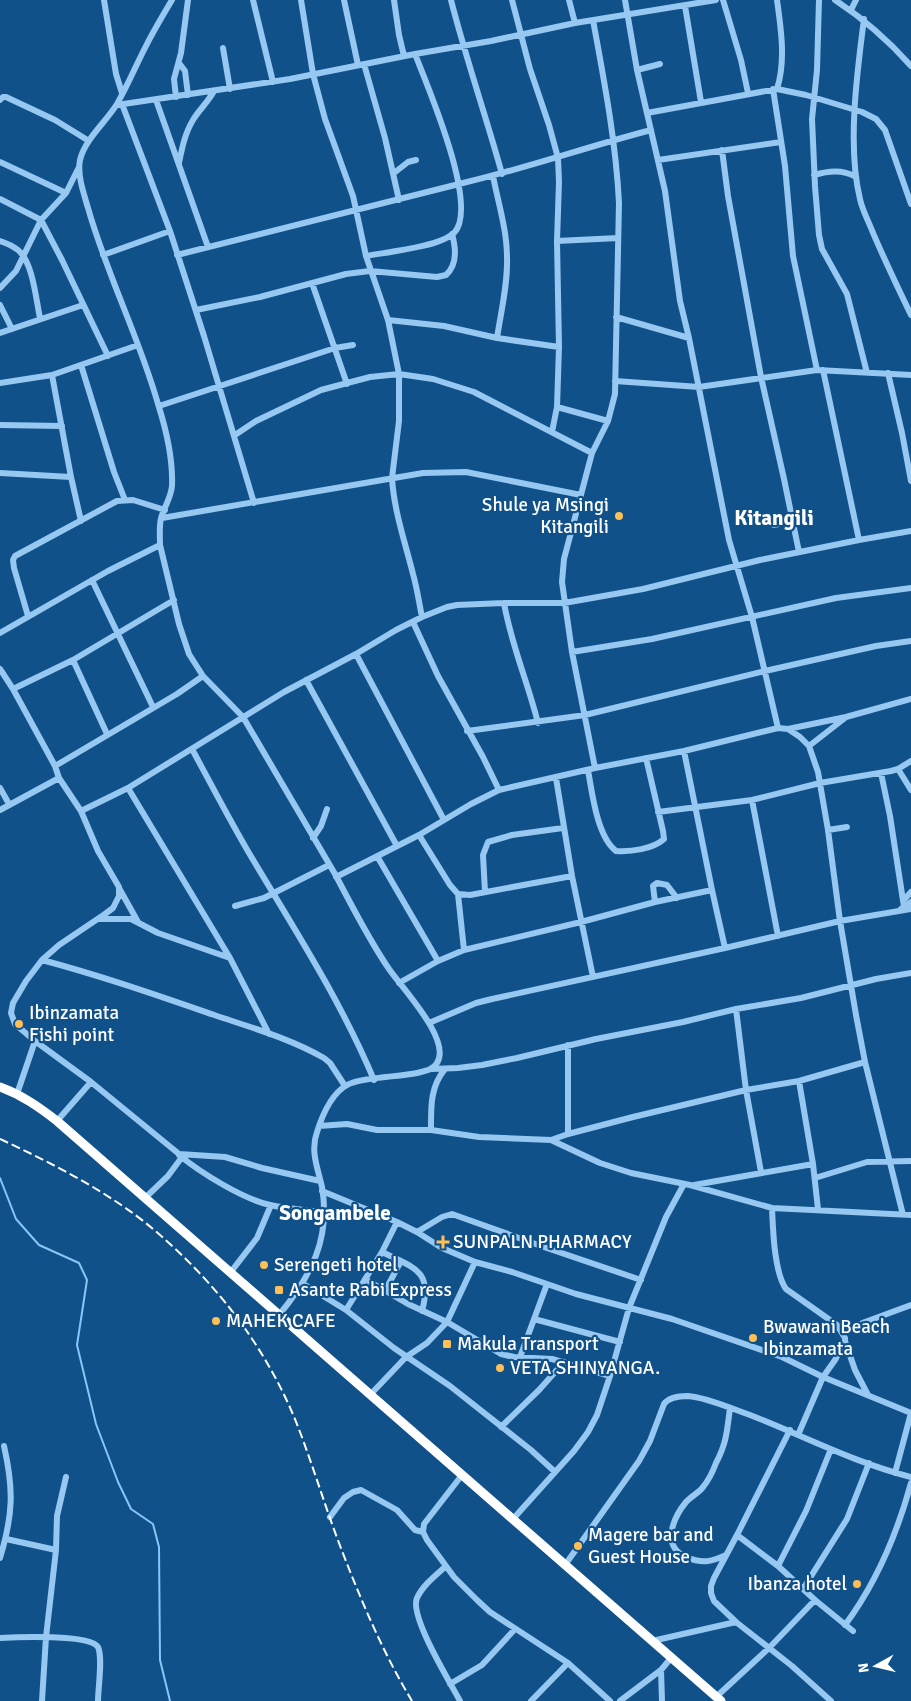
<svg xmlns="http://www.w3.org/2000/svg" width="911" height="1701" font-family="Signika,sans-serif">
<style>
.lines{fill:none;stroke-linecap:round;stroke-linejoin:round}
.stream{stroke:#89c5f5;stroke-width:2}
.minor{stroke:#97c8f1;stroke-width:6}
.highway{stroke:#fff;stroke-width:9}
.rail{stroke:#fff;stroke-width:2;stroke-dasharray:9 4;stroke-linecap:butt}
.poi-dot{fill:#ffbf57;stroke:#11518a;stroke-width:2}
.labels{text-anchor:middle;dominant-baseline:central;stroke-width:4.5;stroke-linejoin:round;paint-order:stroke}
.poi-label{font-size:19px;fill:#fff;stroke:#11518a;text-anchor:start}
.quarter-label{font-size:21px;font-weight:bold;fill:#fff;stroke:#11518a}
</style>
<rect width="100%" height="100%" fill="#11518a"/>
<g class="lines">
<path class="stream" d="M0,1178l16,41 23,26 40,18 8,17 -10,65 19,79 22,58 13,27 22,15 6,23 1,113 10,41"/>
<path class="minor" d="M104,0l12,74 6,19
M172,0c-9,15 -18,30 -26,46 -10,19 -18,39 -29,58 -11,18 -32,35 -37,56 -3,15 4,34 8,48 19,67 51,129 70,196 8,25 15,56 14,82 -1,12 -8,21 -11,32 -2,9 -1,18 -1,27l19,79 10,30 14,22 40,41c31,53 62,105 92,157 17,32 34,66 54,95 13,19 63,71 48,94 -4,7 -12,8 -20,10 -18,4 -55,4 -70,12 -16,9 -25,31 -30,47 -7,19 1,37 5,55 9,52 -11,89 -43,128
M253,0l20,82
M301,0l12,74 12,45 28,77 13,60 22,64 11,54v47l-7,57c2,33 13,64 21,96 4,14 6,28 9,43
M344,0l14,65
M394,0l5,35 5,21
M451,0c15,59 35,116 51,174
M512,0l18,69 19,56 9,33 1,24 -2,59 2,106 -2,60 -5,25
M569,0l6,23
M625,0l12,70 28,121 15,110 9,37 40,202 23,77 26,111
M723,0l18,60 7,33
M777,0c4,29 9,61 0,89
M819,0l-2,70 -5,49 3,67 4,49 3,14 25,45 20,79
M835,0c29,19 53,40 76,66
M685,6l16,96
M851,10l5,-10
M864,19c-7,54 -17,127 -4,180 2,10 7,19 11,29 12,29 26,58 40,87
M593,20c11,60 23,122 26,183l-4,191 -7,27 -16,32 -28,106 -2,23 10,70 23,116
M223,48l7,41
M179,63l6,8 3,24
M364,64l21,74 14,62
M637,70l23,-6
M773,89l12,77 8,90 24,114
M176,97l-2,-18 7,-26 7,-53
M0,100l3,-3h3l49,23 34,21
M156,100l52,147
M122,104l48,127 34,105 50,167
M117,105l173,-26 125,-25 76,-13 84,-18 141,-23
M647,113l130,-24 29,6 56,17 14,7 9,11 26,74
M722,150l6,46 33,181 23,102 15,73
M658,160l123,-18
M0,162l66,31
M179,163c3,-15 6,-30 14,-43 6,-10 15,-18 21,-29
M394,173l14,-11 8,-2
M814,175c14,-4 28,-6 42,2
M493,176c5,26 14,54 14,81 1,27 -6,54 -10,81
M0,199l41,21 21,40 46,96
M0,241c6,2 13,5 18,9 15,12 18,50 22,68
M557,241l61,-3
M103,255l67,-24
M177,255l282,-71c65,-15 127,-37 192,-54
M366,256c21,-4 73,-9 88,-23 26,-26 -27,-148 -39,-179
M312,283l35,101
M0,288l16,-17 25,-51 25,-27 13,-26
M0,305l12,24
M196,310l64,-13 86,-23 24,-3 67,6 9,-2c11,-10 10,-27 6,-41
M616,317l73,21
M388,320l56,6 53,12 62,9
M0,333l83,-28
M81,365l33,107 11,28
M823,370l36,170
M888,373l14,60 9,48
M52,375l19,102 10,44
M615,381l84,6 118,-17 94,5
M0,383l52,-8 86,-30
M159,406l176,-58 18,-3
M557,407l51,14
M0,425l62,1
M235,435l21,-14 65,-31 49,-13 29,-3 34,5 41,13 118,61
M0,473l71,4
M162,518l261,-45 43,-1 115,23
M774,525l18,-4
M92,580l61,127
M504,603c7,41 24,80 34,120
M28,616l-14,-48 -1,-8 2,-4 102,-55 16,-1 32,10
M413,622l25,54 45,81 16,33
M0,633l108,-62 52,-26
M572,652l80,-13 184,-41 75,-10
M356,654l88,166
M73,660l34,74
M0,669l13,20 42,77 4,12 -59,32
M306,680l91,166
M13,689l60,-29 101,-60
M788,729l58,-12 65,-18
M467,731l118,-16 180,-44 111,-25 35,-5
M809,746l36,-28
M192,749c19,35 37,70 57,104 44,74 91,146 125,227
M684,751l28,139 13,58
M55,766l122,-72 26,-18
M898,769l13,21
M588,770c4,22 9,67 28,81 15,1 37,-2 48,-12l-1,-8 -17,-73
M881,773l9,43 14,91
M59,778l22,33 17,40 21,36v9l-6,12 -8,6 -46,31 -17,15 -16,21 -13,22 -2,10 4,11 20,17 56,41 88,72 46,3 37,11 58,13
M556,778l16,98 21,101
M0,788l9,16
M752,800l26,136
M81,811l47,-23
M658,812l94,-12 68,-17 71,-12 7,-2 13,-8
M828,830l19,-3
M419,835l31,50 8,9 12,1 102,-19
M313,838l8,-12 6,-17
M377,856l61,105
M336,877l83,-42 52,-31 28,-14 96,-22 89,-17 94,-23 10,1 12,8 9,9 9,26 10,58 12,91 16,94 9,47 38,153
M119,888l19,34
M485,892l-2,-37 5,-13 24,-7 51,-7
M458,894l6,56
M903,901l8,-9
M655,902l-2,-16 4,-3 10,2 10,13
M235,906l29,-8 65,-33
M901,909l10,-7
M100,919h31l27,14 72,25
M42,960c60,16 117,36 175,56 36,12 74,23 107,42l6,5 15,23
M399,983l39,-22 26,-11 117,-28 74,-20 57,-12
M736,1009l10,81 15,82
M429,1023l47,-20 16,-4 233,-51 115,-27 71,-12
M269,1034l-39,-76 -102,-170 156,-96 72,-38 40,-24 26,-13 25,-10 10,-2 47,-2h60l79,-14 117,-29 99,-20 52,-9
M432,1069l26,-1 24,-3 35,-7 79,-19 87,-17 53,-13 65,-11 75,-19 35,-6
M799,1081l14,83 5,45
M17,1094l18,-53
M57,1121l34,-39
M319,1126l28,-2 30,6h54l48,7 72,3 49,23 31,10 59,12 82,23 139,7
M431,1130c0,-23 -1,-43 14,-61
M568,1134v-89
M551,1140l17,-6 65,-17 113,-27 53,-9 66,-19
M179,1155c22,18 64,44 91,50 18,4 36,5 54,7
M815,1178l52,-16 44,-1
M694,1185l119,-21
M322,1191l75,31 20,10 25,16 33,14 37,10 64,22 96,25 110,38 41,20 88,36
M145,1198l23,-22 14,-19
M772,1208c1,21 2,64 14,81l51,36 8,13v3l-10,19 -12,17 -25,58
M417,1232l25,-15 10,-3 92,33 97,33
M382,1252c33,16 51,19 40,59
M230,1273l27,-35 14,-33
M365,1279l43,25 39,18 54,32 13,3 38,2 58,17
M302,1283l44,27 48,38 56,38 81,64 23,21
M385,1291l16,-30
M346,1310l36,-58 15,-30
M534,1319l86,23
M843,1333l22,-11 46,-17
M845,1341l10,29 13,25
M520,1357l27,-73
M370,1395l36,-38 21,-14 20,-21 28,-60
M501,1427l38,-37 25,-28
M790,1430l-53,105 -23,43 -3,8v7l3,8 22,21 56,44 39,35
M895,1473l16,-60
M462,1475l-38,49 -1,8 4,8 27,37 23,23 13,12 78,51 42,38
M330,1517l14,-19 9,-6 8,-2 36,20 18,20 8,2
M513,1519l61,-68 14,-19 9,-17 13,-39 19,-68 37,-91 18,-33
M737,1535l41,31 37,34 38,31
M6,1539l50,11
M726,1555c-15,7 -24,9 -40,2 -25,-11 -13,-39 0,-55 5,-6 13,-9 17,-15 6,-7 10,-16 13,-24 11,-21 11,-33 14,-55
M0,1558c13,-43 14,-68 4,-112
M565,1565l74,-104 11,-20 14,-37c5,-7 15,-8 24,-8 17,1 45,13 62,19 54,21 105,48 161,62
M446,1566c-10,9 -23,19 -29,32 -8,18 33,84 43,103
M778,1566l28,-55 25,-62
M803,1589l44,-70 22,-56
M845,1625c32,-43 52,-91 66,-142
M0,1638c16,-1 90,-4 98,9 5,11 0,41 0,54
M652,1641l84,-19
M661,1670l1,31
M450,1684l32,-19 33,-36
M716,1697l53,-49 46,-48
M42,1701l4,-64 10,-87 1,-34 9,-39
M531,1701l37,-38
M620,1701l41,-31 10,-12"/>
<path class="highway" d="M0,1087c22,8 39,20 57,34l664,580"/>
<path class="rail" d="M0,1139c50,23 112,55 153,90 65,55 117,123 147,203 14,37 25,74 39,111 21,55 43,108 73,158"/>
</g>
<g class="poi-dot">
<circle cx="619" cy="516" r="5"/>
<circle cx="19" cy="1024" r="5"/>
<path d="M440.5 1234.5h5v5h5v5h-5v5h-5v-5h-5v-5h5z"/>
<circle cx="264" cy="1265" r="5"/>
<rect x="274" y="1285" width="10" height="10" rx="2.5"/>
<circle cx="216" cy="1321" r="5"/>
<circle cx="753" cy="1338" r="5"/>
<rect x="442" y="1339" width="10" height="10" rx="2.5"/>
<circle cx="500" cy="1368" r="5"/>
<circle cx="578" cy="1546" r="5"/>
<circle cx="857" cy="1584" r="5"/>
</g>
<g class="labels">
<g class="poi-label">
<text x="609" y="505" text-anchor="end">Shule ya Msingi<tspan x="609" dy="22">Kitangili</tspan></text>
<text x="29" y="1013">Ibinzamata<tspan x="29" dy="22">Fishi point</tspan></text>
<text x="453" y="1242">SUNPALN PHARMACY</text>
<text x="274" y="1265">Serengeti hotel</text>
<text x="289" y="1290">Asante Rabi Express</text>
<text x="226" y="1321">MAHEK CAFE</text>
<text x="763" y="1327">Bwawani Beach<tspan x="763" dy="22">Ibinzamata</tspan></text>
<text x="457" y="1344">Makula Transport</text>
<text x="510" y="1368">VETA SHINYANGA.</text>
<text x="588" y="1535">Magere bar and<tspan x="588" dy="22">Guest House</tspan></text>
<text x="847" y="1584" text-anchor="end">Ibanza hotel</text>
</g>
<g class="quarter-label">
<text x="774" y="518">Kitangili</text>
<text x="335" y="1213">Songambele</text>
</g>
</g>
<g transform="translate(876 1666) rotate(262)" stroke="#11518a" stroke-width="4" paint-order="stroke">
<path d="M0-4L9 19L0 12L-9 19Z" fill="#ffffff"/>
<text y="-8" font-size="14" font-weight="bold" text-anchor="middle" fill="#ffffff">N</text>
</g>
</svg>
